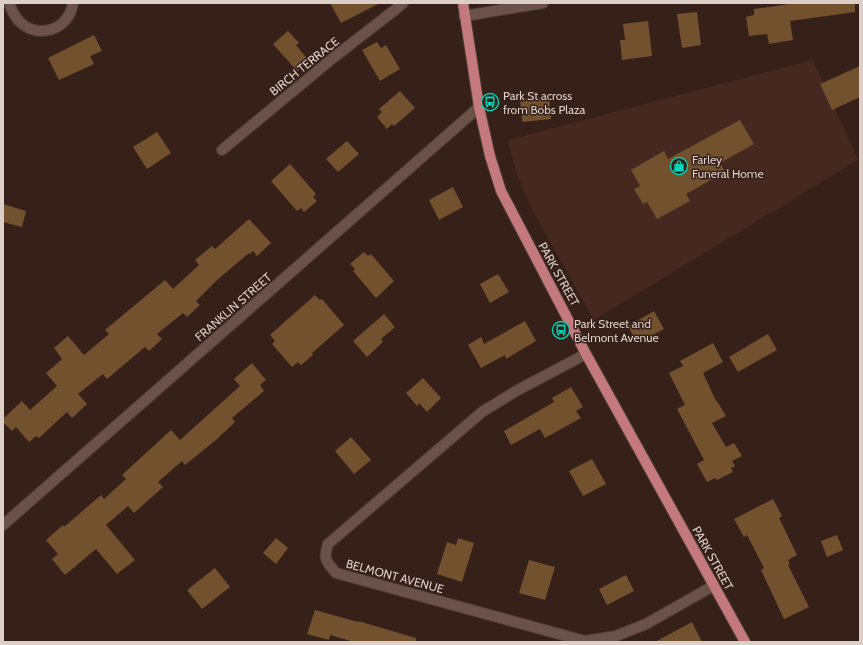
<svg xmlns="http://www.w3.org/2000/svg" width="863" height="645" font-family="Cabin,sans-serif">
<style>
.built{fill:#45281f}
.building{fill:#72512e}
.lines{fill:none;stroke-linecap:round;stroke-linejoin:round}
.minor-casing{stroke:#4f3d38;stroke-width:12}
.major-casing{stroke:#4f3d38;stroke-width:12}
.minor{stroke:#6a5149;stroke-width:10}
.major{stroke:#c3797e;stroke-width:10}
.labels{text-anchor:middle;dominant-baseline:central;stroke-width:3;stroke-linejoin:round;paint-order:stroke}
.street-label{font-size:12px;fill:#dccec9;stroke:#36211a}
.poi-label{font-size:12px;fill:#dccec9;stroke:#36211a;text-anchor:start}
</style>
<rect width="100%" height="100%" fill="#36211a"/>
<path class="built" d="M813,60l45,100 -264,160 -65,-116 -13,-32 -8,-32z"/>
<path class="building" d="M330,3h50l-39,20z
M797,3h58v9l-65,9 3,19 -24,4 -2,-10 -18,2 -3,-19 8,-2v-6z
M697,12l4,33 -19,3 -5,-34z
M648,21l4,35 -30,4 -2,-20h5l-2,-16z
M288,31l11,12 -3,2 13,16 -12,10 -24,-27z
M94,35l8,16 -12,5 4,8 -35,16 -11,-22z
M377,42l4,6 5,-3 14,24 -20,12 -18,-31z
M860,66v31l-28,13 -12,-26z
M400,91l15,17 -21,18 -2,-2 -5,5 -10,-12 5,-5 -3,-3z
M549,97l2,22 -29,3 -2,-23z
M740,120l14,24 -34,19 5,9 -39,22 4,7 -33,18 -10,-17 -4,2 -9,-15 6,-3 -9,-16 33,-19 4,8z
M157,132l14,21 -24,16 -14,-22z
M347,141l12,13 -21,18 -12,-13z
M290,164l26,30 -3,3 4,4 -13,11 -3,-4 -4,3 -26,-30z
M453,187l10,20 -24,13 -10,-20z
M3,204l23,7 -4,16 -19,-5z
M249,219l22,24 -14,13 -4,-5 -3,3 -1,-1 -32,27 -21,21 4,4 -13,12 -4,-4 -26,21 5,5 -13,12 -4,-4 -38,32 -4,-5 -25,20 9,10 -15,14 -5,-6 -28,26 -3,-2 -7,6 -13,-15 -4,4 -9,-9v-3l19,-18 8,9 27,-24 -11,-13 16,-14 -8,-11 14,-12 16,19 25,-21 -4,-4 60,-50 8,9 26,-24 -4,-5 17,-14 3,3z
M364,252l4,4 3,-2 23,27 -18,17 -23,-27 2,-2 -5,-5z
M498,274l11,18 -19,11 -10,-19z
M315,295l5,5 2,-1 22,26 -32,28 1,2 -12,10 -3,-3 -6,5 -20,-23 3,-3 -5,-6z
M654,311l10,18 -27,14 -9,-17z
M384,314l11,13 -14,12 2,3 -16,15 -14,-16z
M525,321l11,20 -30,18 -1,-4 -24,13 -13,-23 13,-8 3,7z
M768,334l9,16 -39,22 -9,-15z
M713,343l10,19 -20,11 13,28h1l9,15 -14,7 14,24 8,-4 8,13 -10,5 3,5 -4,2 2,4 -16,8 -2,-2 -8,4 -10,-18 7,-4 -27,-51 8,-4 -16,-32 14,-7 -3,-5z
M252,363l14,17 -6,5 4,6 -32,27 3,4 -19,18 -31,25 -3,-4 -24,21 5,5 -29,26 -6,-7 -22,19 29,35 -18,14 -21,-25 -31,26 -13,-16 6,-5 -12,-14 17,-15 1,2 37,-32 3,4 22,-20 -4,-4 49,-45 9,10 60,-54 -6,-7z
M423,378l18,20 -14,14 -8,-9 -2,3 -11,-13z
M571,387l12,20 -7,4 5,7 -36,20 -5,-9 -29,16 -7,-14 50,-29 -2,-4z
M351,437l20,23 -17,14 -19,-23z
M592,459l14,25 -23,12 -14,-25z
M773,499l9,17 -3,2 18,37 -9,5 2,4 -2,1 21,42 -25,12 -23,-49 3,-2 -17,-33 -3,2 -10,-18z
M837,535l6,15 -16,7 -6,-16z
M276,538l12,10 -12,16 -13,-11z
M458,538l16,5 -12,39 -25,-8 10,-32 9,3z
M529,560l26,7 -10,33 -26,-7z
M215,568l15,19 -28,22 -15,-19z
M626,575l8,16 -27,14 -8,-16z
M315,610l43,12v-1l58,17v4h-62l-24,-7 -1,5 -22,-6z
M692,622l10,20h-47z"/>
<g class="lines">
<g class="minor-casing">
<path id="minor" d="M9,3c2,6 5,12 9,17 19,21 51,10 55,-17
M464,16l79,-13
M222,150l111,-92 63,-49 7,-6
M586,354l-70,37 -34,21 -154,132c-5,16 -2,17 8,29l249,68 31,-5 30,-12 67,-38
M3,525l458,-402 18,-16"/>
</g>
<g class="major-casing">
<path id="major" d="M463,3l16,104 11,49 11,35 85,163 159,288"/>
</g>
<use href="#minor" class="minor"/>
<use href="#major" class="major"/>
</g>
<defs>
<g id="bus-ring" transform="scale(0.9)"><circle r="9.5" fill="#36211a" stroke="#00d5b7" stroke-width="1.5"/><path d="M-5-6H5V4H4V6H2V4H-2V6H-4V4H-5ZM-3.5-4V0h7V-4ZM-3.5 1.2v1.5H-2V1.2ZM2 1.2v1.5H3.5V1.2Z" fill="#00d5b7"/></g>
<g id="shop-ring" transform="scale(0.9)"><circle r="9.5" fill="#36211a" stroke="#00d5b7" stroke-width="1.5"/><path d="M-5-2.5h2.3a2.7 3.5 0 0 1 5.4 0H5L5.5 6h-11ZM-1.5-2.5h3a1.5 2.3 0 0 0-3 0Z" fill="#00d5b7"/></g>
</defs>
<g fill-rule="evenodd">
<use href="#bus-ring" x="490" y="102"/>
<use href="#shop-ring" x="679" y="166"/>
<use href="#bus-ring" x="561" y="330"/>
</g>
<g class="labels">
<g class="street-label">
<text transform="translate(304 66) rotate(-39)">BIRCH TERRACE</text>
<text transform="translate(559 274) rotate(61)">PARK STREET</text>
<text transform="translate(233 307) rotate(-41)">FRANKLIN STREET</text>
<text transform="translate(713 558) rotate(61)">PARK STREET</text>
<text transform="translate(395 576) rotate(15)">BELMONT AVENUE</text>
</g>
<g class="poi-label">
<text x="503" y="95">Park St across<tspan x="503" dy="14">from Bobs Plaza</tspan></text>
<text x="692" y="159">Farley<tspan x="692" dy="14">Funeral Home</tspan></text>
<text x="574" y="323">Park Street and<tspan x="574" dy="14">Belmont Avenue</tspan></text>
</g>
</g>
<rect width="863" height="645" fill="none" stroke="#dccec9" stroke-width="8"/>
</svg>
